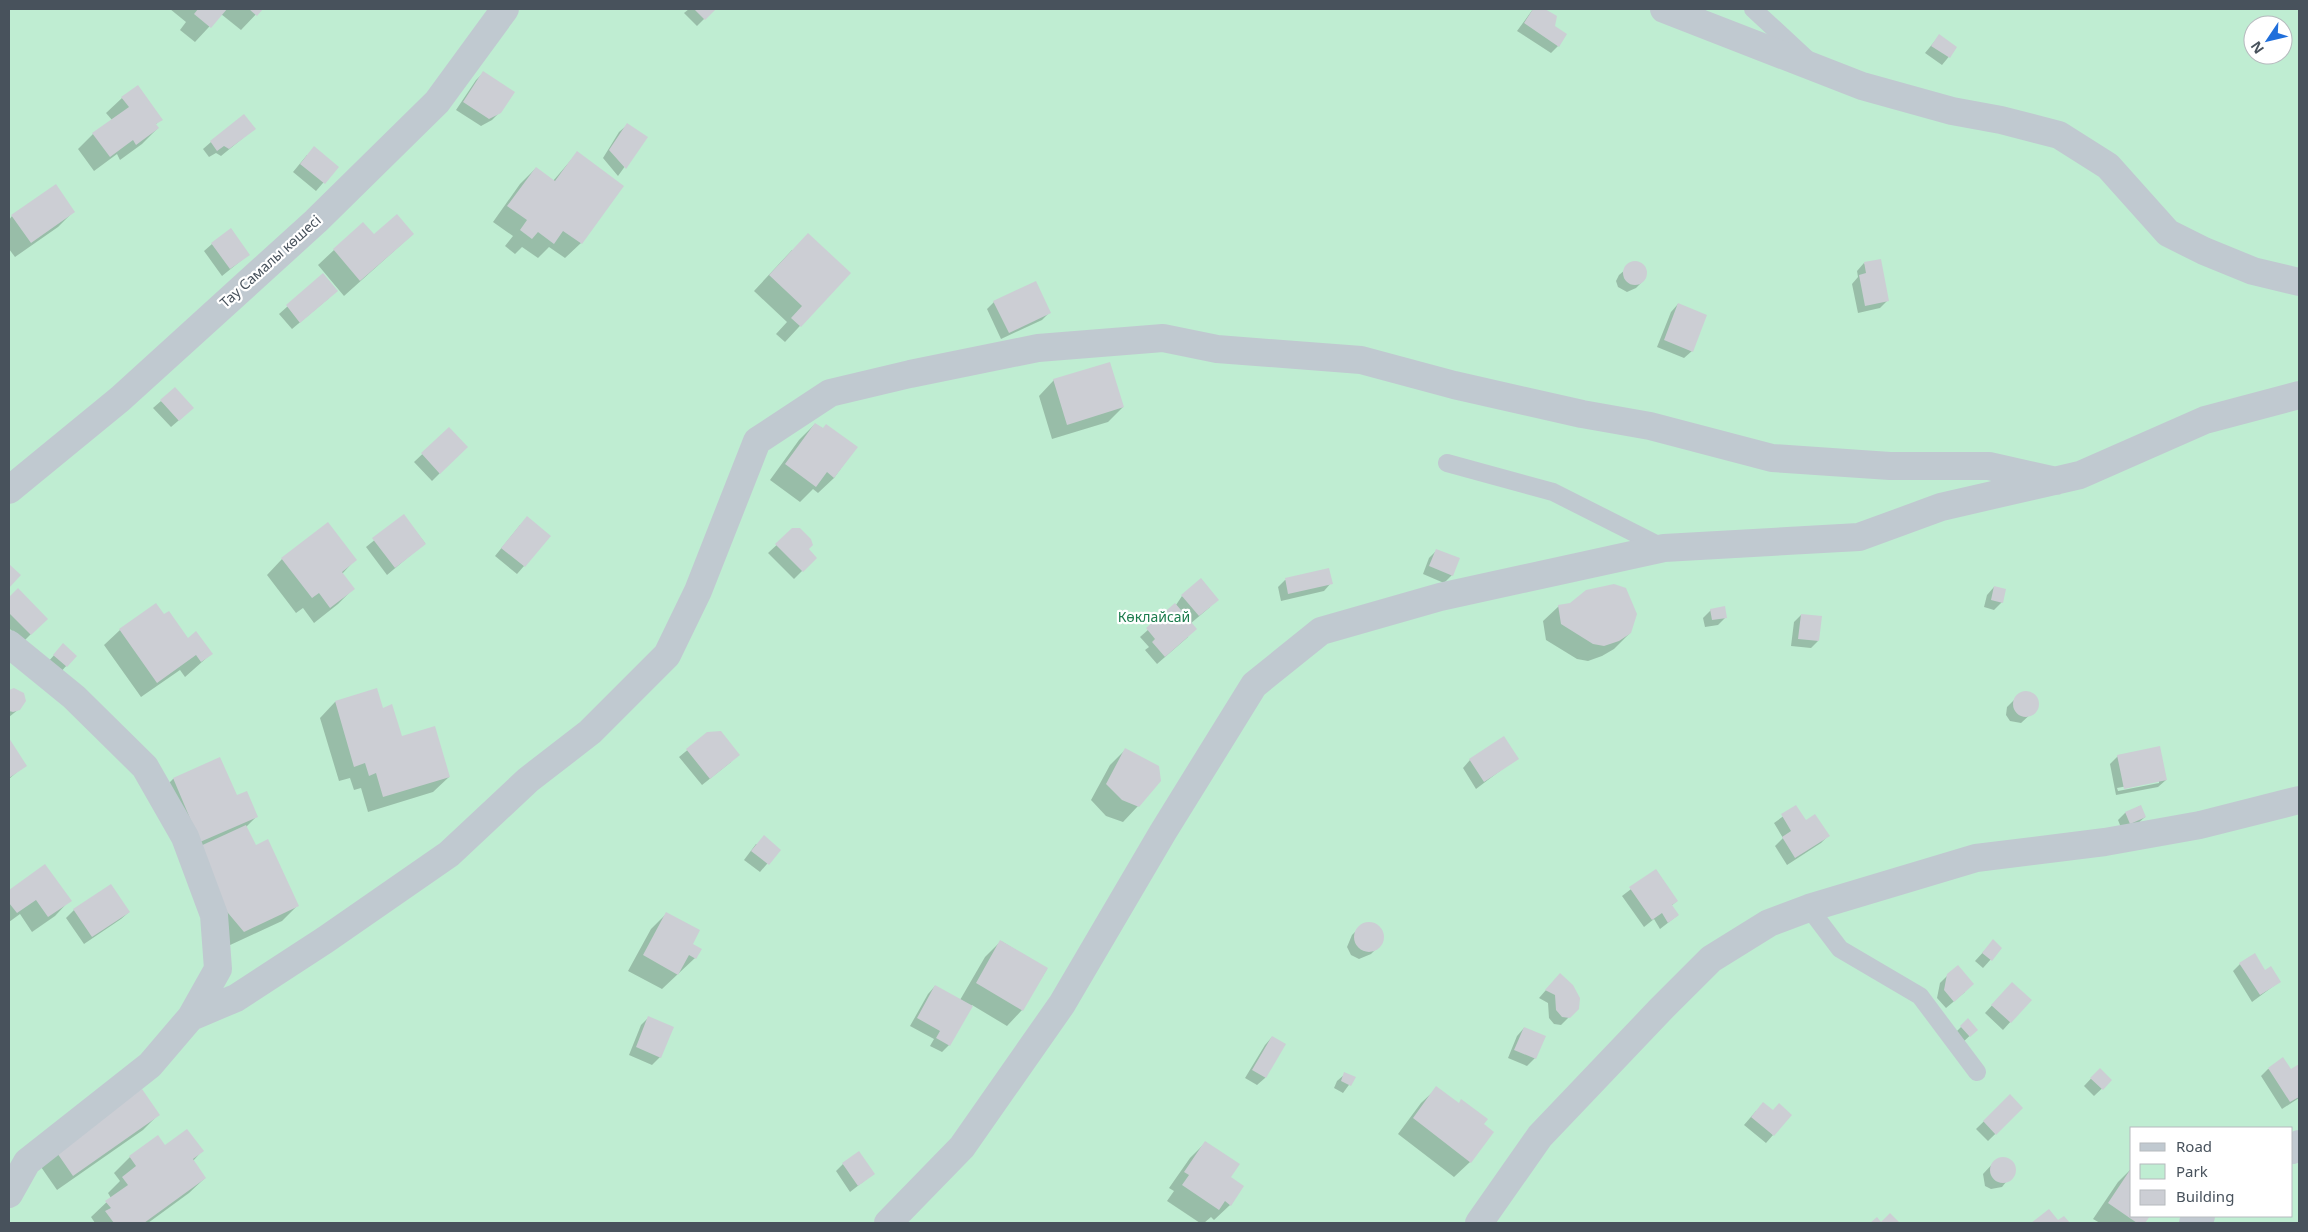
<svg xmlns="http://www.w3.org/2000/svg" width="2308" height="1232" font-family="'Noto Sans',sans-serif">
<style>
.green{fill:#bfedd2;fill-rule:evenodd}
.shadow{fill:#0003;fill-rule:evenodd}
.building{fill:#ccced4}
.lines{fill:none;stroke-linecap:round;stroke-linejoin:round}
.service{stroke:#c0c9d0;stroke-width:18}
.minor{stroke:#c0c9d0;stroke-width:28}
.tertiary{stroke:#c0c9d0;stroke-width:28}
.labels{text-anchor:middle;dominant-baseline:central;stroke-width:4.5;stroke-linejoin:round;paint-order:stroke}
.street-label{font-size:14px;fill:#48525c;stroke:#fff}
.park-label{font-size:14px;fill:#1b7b4c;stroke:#fff}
</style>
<rect width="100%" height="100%" fill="#f2efef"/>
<path class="green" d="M9,9h2290v1214h-2290zM2253,25h30v30h-30zM2132,1128h160v88h-160z"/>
<path class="shadow" d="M170,9h91l-20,21 -20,-16 -26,28 -15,-12 6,-8z
M689,9h25l-17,17 -13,-13z
M1533,9h10l13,8 -2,9 4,20 -7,7 -34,-22z
M1939,36l17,12 -14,17 -17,-12z
M483,73l17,39 -8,8 -11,6 -25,-16 20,-30z
M122,98l39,21 -6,6 3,3 -16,16 -22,16 -3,-6 -23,17 -16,-22 15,-15 19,-14 -6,-7z
M627,125l19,12 -28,39 -15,-18 16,-26z
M254,129l-33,27 -5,-3 -7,4 -6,-8 8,-7z
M577,153l4,90 -16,15 -16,-11 -11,11 -16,-11 -7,7 -10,-8 8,-10 -20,-14 27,-38 16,-16 17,13z
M307,155l30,12 -21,24 -23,-19z
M73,212l-15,15 -43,30 -6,-8v-29l3,-4z
M413,234l-69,62 -26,-31 16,-15 40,-14z
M212,244l36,11 -26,21 -18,-25z
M792,250l57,23 -64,69 -9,-8 11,-12 -33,-31z
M1633,263l10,4 2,6 -1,7 -8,8 -9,4 -9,-5 -2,-6 3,-6z
M1864,263l24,37 -8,8 -22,5 -6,-29 6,-7 -1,-6z
M323,275l6,23 -37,31 -13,-15z
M994,302l56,10 -8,8 -41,19 -14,-30z
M1678,304l14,47 -8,7 -27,-11 14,-35z
M1054,380l69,27 -15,15 -56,17 -13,-43z
M161,401l24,14 -14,12 -18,-19z
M815,424l41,23 -22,31 -16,15 -5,-4 -13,13 -30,-22 29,-40z
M449,429l17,18 -34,34 -18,-19z
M404,516l21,27 -38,32 -21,-28z
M520,525l4,41 -7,8 -22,-18z
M793,530l22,28 -21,21 -26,-26z
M1437,550l15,25 -8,8 -21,-9 6,-16z
M282,559l73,1 -13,14 11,15 -15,15 -24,19 -11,-15 -7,5 -29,-38z
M1285,580l46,3 -7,8 -43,10 -3,-14z
M1994,587l8,15 -8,8 -10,-3 3,-12z
M18,589l28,30 -23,23 -14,-14v-29z
M1182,596l28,11 -20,17 -2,13 -31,27 -12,-14 4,-3 -9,-10 36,-32z
M1559,606l71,27 -16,16 -12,7 -14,5 -11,-2 -31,-19 -3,-19z
M1711,610l15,7 -8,8 -13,2 -2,-9z
M1801,615l17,26 -7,7 -20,-2 3,-24z
M120,630l67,9 24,15 -26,23 -5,-7 -39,27 -37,-52z
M56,653l19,3 -16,18 -12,-11z
M10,690l9,19 -10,8v-25z
M376,690l6,19 19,29 48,39 -16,15 -65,20 -7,-24 -7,2 -4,-12 -11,3 -19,-63 15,-16z
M2031,693l6,9 -2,8 -14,13 -11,-2 -4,-6 1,-8 13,-13z
M708,733l23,29 -29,23 -23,-28z
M9,741l16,24 -16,14z
M1126,749l12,57 -15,16 -17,-6 -15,-16 19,-35z
M2118,756l48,24 -8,7 -42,8 -6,-31zM2159,780v3l-41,8 -1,-3z
M1517,758l-41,31 -13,-21 7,-8z
M219,759l17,38 20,20 -10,10 9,20 42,59 -15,15 -54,25 -70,-152 15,-15z
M2140,806l5,11 -8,7 -15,6 -4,-10 7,-7z
M1796,807l10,15 22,14 -7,7 -34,22 -12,-19 8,-8 -9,-15z
M756,844l23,6 -19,22 -16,-12z
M45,866l25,34 -15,16 -23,16 -12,-18 -11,8v-30z
M1656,870l21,31 -6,5 7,9 -18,14 -6,-10 -10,8 -22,-31z
M111,886l18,26 -8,7 -37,25 -18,-26 8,-8z
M666,914l25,31 4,13 -33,31 -34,-18 23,-42z
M1368,923l8,3 6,11 -3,9 -8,8 -12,5 -8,-4 -4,-8 5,-12 8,-8z
M1001,941l46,28 -25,41 -15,16 -35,-21 -23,40 -7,7 -12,-6 4,-7 -24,-13 18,-32 7,-8 25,14 25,-43z
M2001,948l-18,20 -8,-7 11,-12z
M2240,964l25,8 14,10 -27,20 -19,-31z
M1948,975l17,17 -19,16 -9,-10 3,-15z
M1553,982l25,26 -17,17 -7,-1 -5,-6 -1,-15 -9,-5z
M2005,991l25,9 -27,30 -18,-17z
M649,1017l11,40 -8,8 -23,-10 12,-30z
M1968,1020l8,10 -14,13 -8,-9z
M1524,1028l11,30 -8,8 -19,-8 9,-22z
M1272,1037l12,8 -19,33 -8,7 -12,-7 20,-33z
M2299,1065v33l-17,11 -21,-33 7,-7 22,2z
M2100,1069l11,11 -17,16 -10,-10z
M1345,1074l9,4 -11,15 -9,-5 3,-7z
M1437,1088l45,37 -12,37 -16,15 -56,-43 23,-31z
M2010,1096l12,12 -34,33 -12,-12z
M1756,1111l17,24 -7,8 -22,-18z
M159,1114l-16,16 -86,60 -16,-23 15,-16z
M157,1137l7,10 38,4 -9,10 12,17 -16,15 -41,30h-53l-4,-6 20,-19 -3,-5 12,-12 -6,-8 16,-16z
M1206,1142l23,35 1,28 -16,15 -3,-3 -7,6h-4l-33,-22 7,-10 -5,-3 21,-30z
M2004,1158l7,3 3,11 -12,15 -11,2 -6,-3 -2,-12 13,-14z
M843,1164l30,10 -23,18 -14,-21z
M2132,1168v48h16l-5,7h-43l-7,-4 25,-37z"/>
<path class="building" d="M198,9h29l-16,19 -17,-14z
M249,9h14l-6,7z
M694,9h22l-11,11z
M1533,9h12l12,7 -2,10 12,8 -8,13 -35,-24z
M1939,34l18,13 -7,11 -19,-12z
M483,71l32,21 -14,21 -12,6 -26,-17z
M138,85l25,35 -7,4 3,4 -23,17 -3,-5 -23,17 -18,-24 37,-26 -8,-10z
M244,114l12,15 -27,20 -5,-3 -7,5 -7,-10z
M627,123l21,14 -22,32 -17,-19z
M314,146l25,21 -14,17 -25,-20z
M577,151l47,35 -42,58 -19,-13 -9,13 -16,-12 -6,7 -12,-9 7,-10 -20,-14 29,-39 19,14z
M56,184l19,28 -44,31 -20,-28z
M397,214l17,20 -54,47 -27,-32 30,-27 11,12z
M231,228l19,27 -20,14 -19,-26z
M808,233l43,40 -50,54 -10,-9 11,-12 -33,-31z
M1881,259l8,42 -24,5 -6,-31 7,-2 -2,-11z
M1623 273a12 12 0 1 1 24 0a12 12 0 1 1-24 0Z
M323,273l15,18 -38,32 -14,-18z
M1036,281l15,32 -42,20 -16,-32z
M1678,303l29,12 -14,37 -29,-12z
M1110,362l14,45 -57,18 -14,-46z
M175,387l19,21 -15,13 -19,-21z
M815,423l8,5 3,-4 32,23 -24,31 -7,-6 -11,15 -31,-23z
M449,427l19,20 -28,27 -19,-21z
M404,514l22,30 -31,24 -23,-30z
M527,516l24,20 -26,31 -24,-19z
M328,522l29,38 -15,12 13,17 -25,19 -11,-15 -7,5 -31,-40z
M792,528h8l11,11 2,6 -4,4 8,9 -14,14 -28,-28z
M1436,549l24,9 -7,18 -24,-10z
M9,564l12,11 -12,13z
M1329,568l4,16 -45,10 -3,-16z
M1201,578l18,22 -20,16 -18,-21z
M1614,584l12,4 11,26 -6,19 -12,8 -15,5 -11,-2 -32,-20 -3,-19 12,-2 16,-13z
M1994,586l12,3 -3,14 -12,-3z
M18,588l30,31 -17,16 -22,-22v-16z
M156,603l8,11 5,-3 19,27 8,-7 17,23 -12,8 -5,-7 -39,28 -38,-54z
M1175,603l22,26 -32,28 -13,-15 3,-3 -9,-11z
M1725,606l2,12 -15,2 -2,-11z
M1801,614l21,2 -3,25 -21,-2z
M63,643l14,13 -10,11 -14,-12z
M14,688l10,5 2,8 -6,9 -7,2 -4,-1v-21z
M377,688l6,20 9,-4 10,32 33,-10 15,51 -67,20 -7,-24 -7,3 -4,-13 -11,4 -19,-66z
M2013 704a13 13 0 1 1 26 0a13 13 0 1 1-26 0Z
M721,731l19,24 -30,24 -24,-30 21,-17z
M1504,736l15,23 -35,23 -15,-23z
M9,738l18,28 -18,12z
M2160,746l7,34 -43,9 -7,-34z
M1125,748l34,18 2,15 -22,26 -17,-7 -16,-16z
M220,757l17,38 10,-4 11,26 -58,25 -27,-64z
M1796,805l10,15 9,-6 15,22 -35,22 -13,-21 9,-6 -10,-17z
M2141,805l5,12 -16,7 -5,-12z
M246,825l10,20 12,-6 31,67 -55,26 -21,-25 -27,-59z
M764,835l17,15 -12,15 -18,-14z
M45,864l27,37 -24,16 -12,-17 -19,13 -8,-10v-13z
M1656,869l22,32 -6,4 7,10 -11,8 -6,-10 -10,7 -23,-33z
M111,884l19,28 -38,25 -19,-28z
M666,912l34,18 -7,14 9,5 -6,10 -7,-4 -11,20 -35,-20z
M1354 937a15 15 0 1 1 30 0a15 15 0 1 1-30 0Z
M1993,939l9,9 -10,13 -10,-8z
M1000,940l48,28 -25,43 -47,-28z
M2255,953l10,17 6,-4 10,16 -21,13 -21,-32z
M1958,965l16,19 -20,18 -10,-12 3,-16z
M1560,973l13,12 7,13 -1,11 -9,9 -8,-1 -6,-7 -1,-15 -10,-5z
M2012,982l20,18 -21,23 -20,-18z
M935,985l38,21 -23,40 -14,-8 4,-7 -23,-13z
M648,1016l26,11 -13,31 -25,-11z
M1968,1018l10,12 -8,7 -10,-11z
M1524,1027l22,9 -10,23 -22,-9z
M1272,1036l14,8 -20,34 -14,-8z
M2283,1057l8,12 8,-5v33l-9,5 -22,-34z
M2100,1068l12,12 -9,10 -13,-12z
M1344,1072l12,5 -5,9 -10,-5z
M1436,1086l23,17 2,-4 27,20 -4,5 10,8 -23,31 -58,-45z
M142,1089l18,26 -87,61 -18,-26z
M2010,1094l13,14 -27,27 -13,-14z
M1763,1102l10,8 6,-7 13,12 -18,21 -23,-19z
M187,1129l17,22 -11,8 13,19 -62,45h-30l-9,-12 6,-3 -6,-7 23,-16 -6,-8 14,-11 -7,-10 29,-21 7,10z
M1205,1141l35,23 -9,13 13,9 -13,20 -6,-5 -6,9 -37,-25 7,-10 -5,-3z
M859,1151l16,23 -17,12 -16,-23z
M1990 1170a13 13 0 1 1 26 0a13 13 0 1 1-26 0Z
M2132,1167v49h18l-5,7h-8l-29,-20z
M2049,1209l9,11 6,-4 6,7h-39z
M1890,1213l10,10h-30l7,-6 4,5z"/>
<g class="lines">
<path class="service" d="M1753,9l53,49
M1447,463l106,29 111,56
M1809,908l31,41 80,47 57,76"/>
<path class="minor" d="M1664,9l198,77 90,25 49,9 58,15 49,31 60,67 36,18 49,20 46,11
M9,644l65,53 71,70 40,70 29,78 4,54 -27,48 -41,48 -123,97 -18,32
M191,1017l45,-19 89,-58 124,-86 79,-74 62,-48 77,-77 31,-64 59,-150 73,-48 80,-19 128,-26 125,-10 54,11 144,11 93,25 128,29 68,12 122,32 118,8h99l67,15
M2292,1150l7,-6
M888,1223l74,-76 100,-143 101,-172 91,-147 67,-54 119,-34 224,-49 195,-11 82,-30 139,-32 125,-55 94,-25
M1479,1223l61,-87 120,-126 51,-51 58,-36 40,-15 167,-50 129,-16 95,-17 99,-25
M2193,1223l8,-7"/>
<path class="tertiary" d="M9,490l111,-91 196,-178 121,-119 68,-93"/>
</g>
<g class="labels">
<g class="street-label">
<text transform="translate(270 261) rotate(-42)">Тау Самалы көшесі</text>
</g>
<g class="park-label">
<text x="1154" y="616">Көклайсай</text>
</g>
</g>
<rect width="2308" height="1232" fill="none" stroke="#48525c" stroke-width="20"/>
<rect x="2130" y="1127" width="162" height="90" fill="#ffffff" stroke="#b6babe"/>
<rect x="2140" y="1143" width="25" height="8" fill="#c0c9d0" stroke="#b6babe"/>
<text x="2176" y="1152" font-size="15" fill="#48525c">Road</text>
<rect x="2140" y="1164" width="25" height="15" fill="#bfedd2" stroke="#b6babe"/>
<text x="2176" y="1177" font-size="15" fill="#48525c">Park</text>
<rect x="2140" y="1190" width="25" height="15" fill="#ccced4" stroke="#b6babe"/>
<text x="2176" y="1202" font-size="15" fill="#48525c">Building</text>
<g transform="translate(2268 40) rotate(235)"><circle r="24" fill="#ffffff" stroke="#b6babe"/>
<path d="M0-4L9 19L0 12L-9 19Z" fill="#206fdb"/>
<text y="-8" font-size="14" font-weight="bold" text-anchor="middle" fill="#48525c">N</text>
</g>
</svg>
